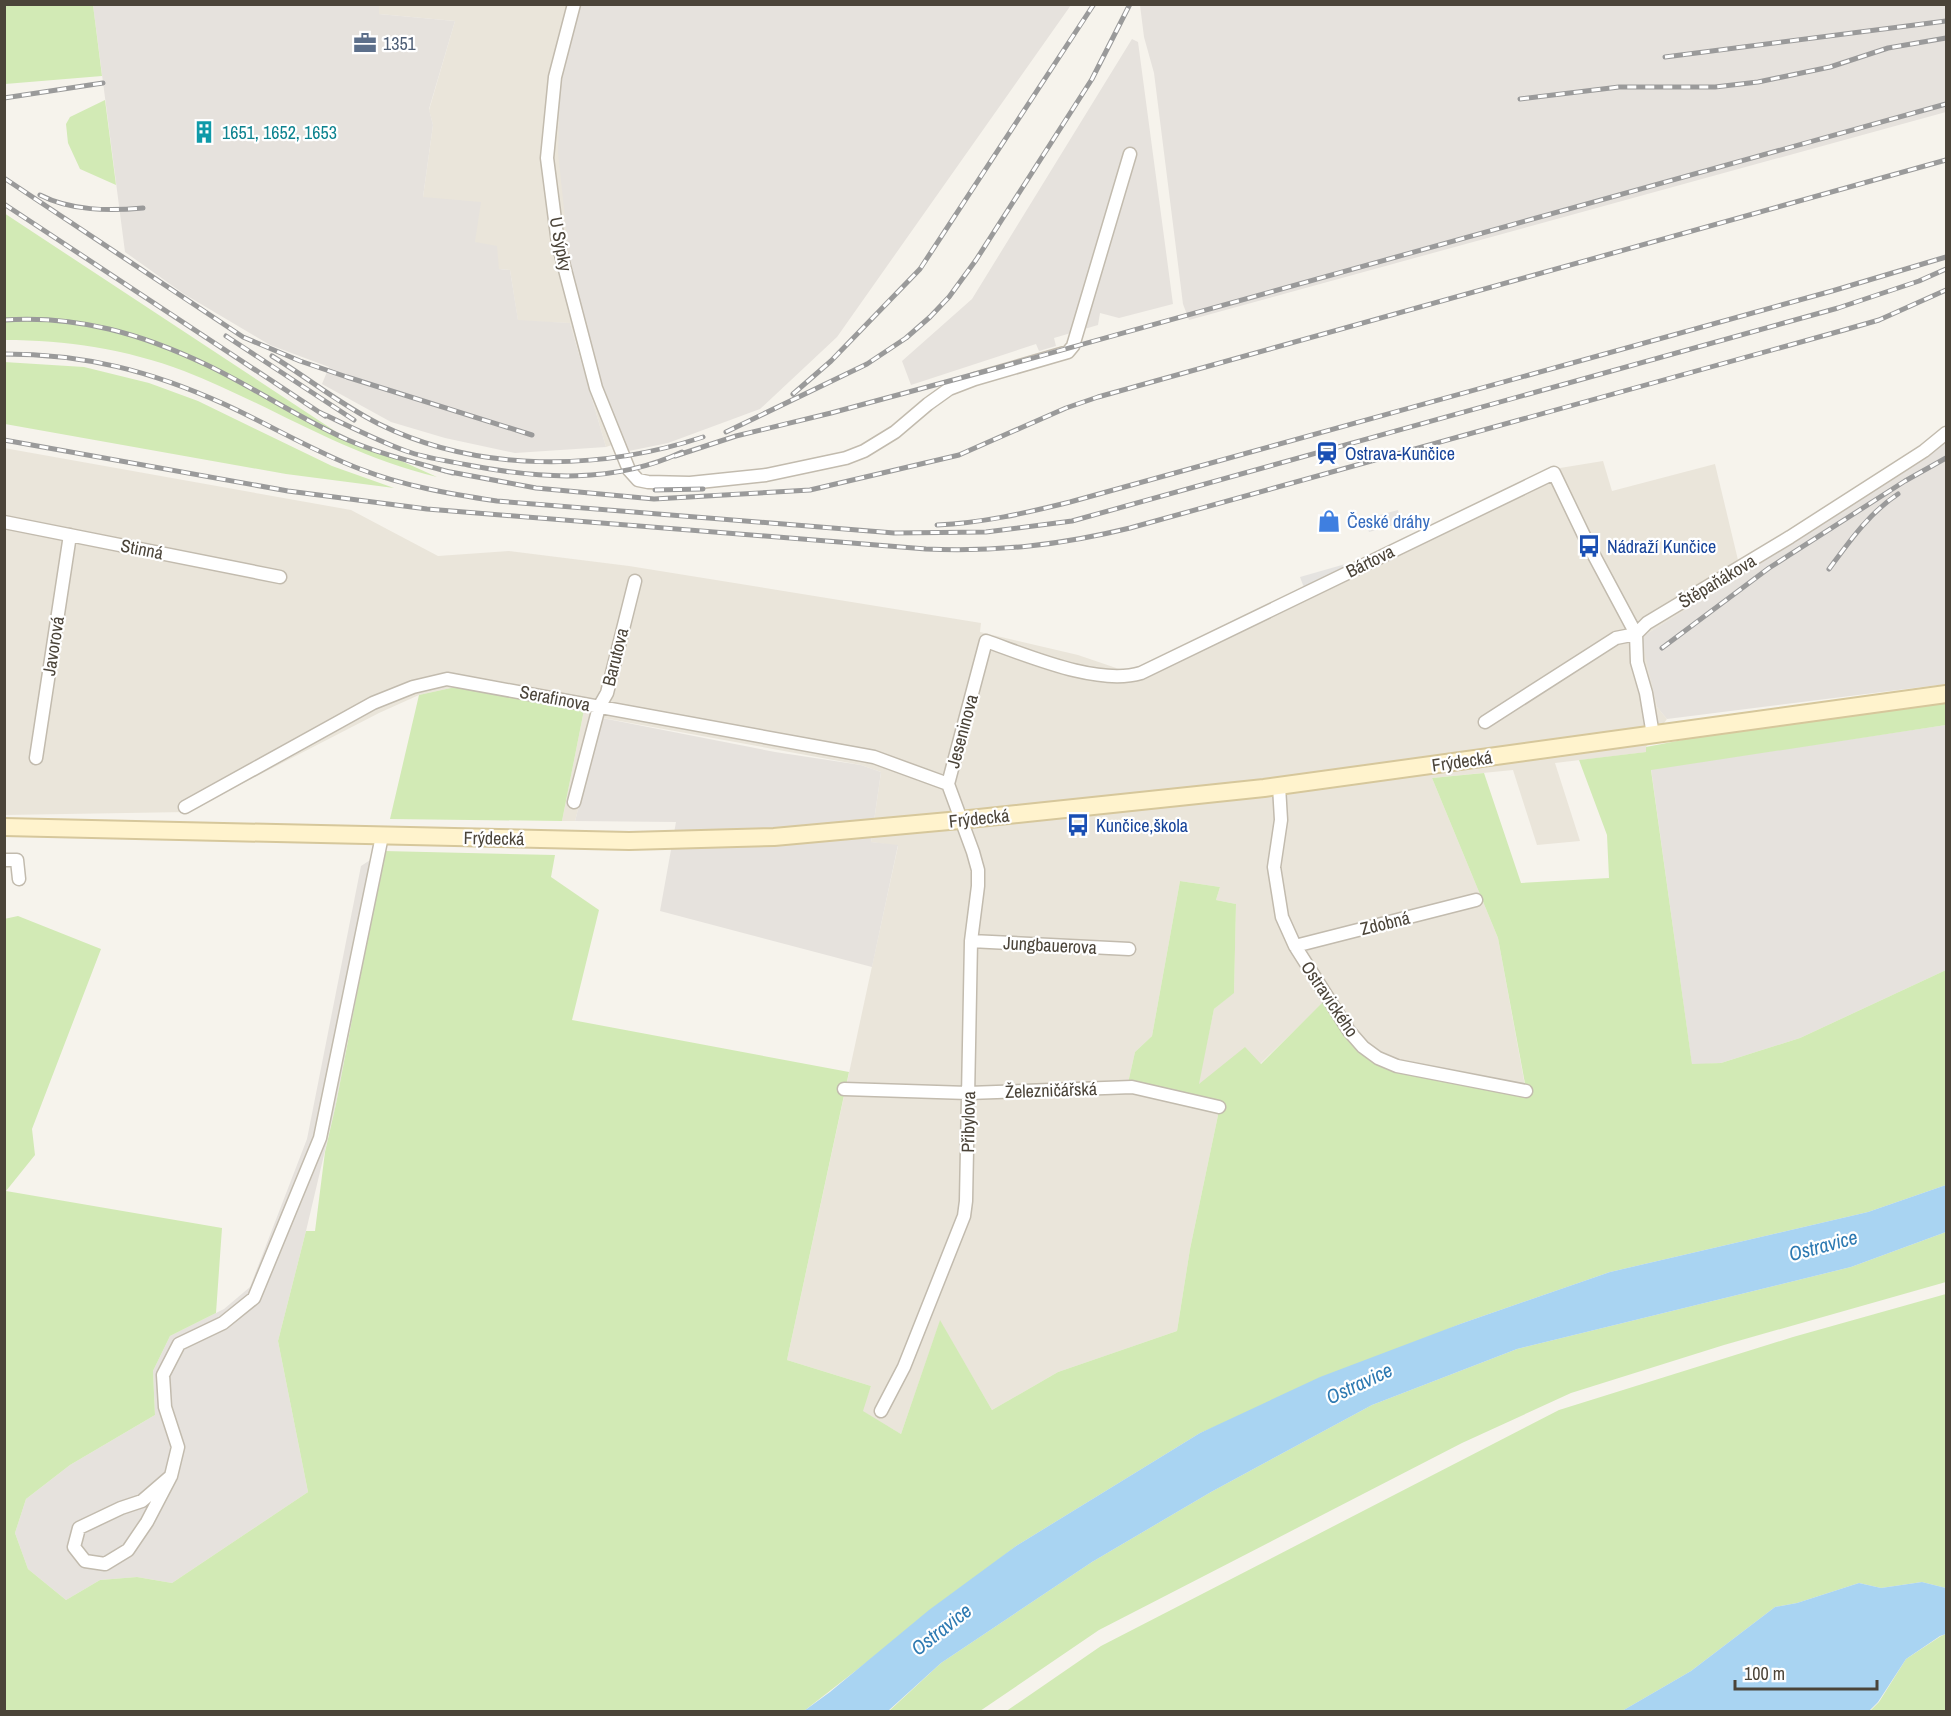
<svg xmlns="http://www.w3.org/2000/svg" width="1951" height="1716" font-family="'Archivo Narrow',sans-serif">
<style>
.residential{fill:#eae5da}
.industrial{fill:#e6e2dd}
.green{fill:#d2eab5}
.parking{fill:#e5e3e0}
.water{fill:#a9d4f2}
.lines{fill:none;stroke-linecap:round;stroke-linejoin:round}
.street-casing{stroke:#c2bbae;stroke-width:15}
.secondary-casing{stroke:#d6c79b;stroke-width:20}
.street{stroke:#fff;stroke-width:12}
.secondary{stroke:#fff3cd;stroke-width:16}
.rail-casing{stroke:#9a9a9a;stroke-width:5}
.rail{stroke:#fff;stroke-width:3;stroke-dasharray:9;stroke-linecap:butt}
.labels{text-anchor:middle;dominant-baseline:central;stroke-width:4.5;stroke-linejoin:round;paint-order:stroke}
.service-label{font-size:18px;fill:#4e5e75;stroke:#fff;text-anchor:start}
.culture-label{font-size:18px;fill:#0d838f;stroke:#fff;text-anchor:start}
.street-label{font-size:18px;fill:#4b4439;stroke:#fff}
.transit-label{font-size:18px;fill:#164399;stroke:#fff;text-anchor:start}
.shop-label{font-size:18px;fill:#366cbe;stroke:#fff;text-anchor:start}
.water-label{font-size:20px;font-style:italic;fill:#2e7ab2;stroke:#fff}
</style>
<rect width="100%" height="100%" fill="#f6f3ec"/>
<path class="residential" d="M379,4l201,1 -1,4 9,334 33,99 -15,5 -36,-124 -52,-2 -8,-51 -11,-1 -24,-27 -52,-45 10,-72 -4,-15 26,-89 -76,-7z
M4,448l347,62 87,46 71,-5 120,15 352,57 -1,9 98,23 47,16 14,-2 357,-175 64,-26 43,-7 9,30 103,-27 23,96 14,-8 6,13 -113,70 12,72 10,12 -21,28 1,5 -92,11 25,78 -43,4 -24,-75 -81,8 66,160 28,153 -151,-28 -22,-18 -27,-45 -66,64 -62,21 16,-76 20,-17 2,-88 -20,-4 4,-13 -40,-6 -28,155 -17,16 -7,31 93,18 -31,148 -13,82 -119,41 -66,38 -52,-89 -39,113 -39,-23 9,-25 -84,-26 111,-514 -27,-4 10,-70 -20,-7 -258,-47 -28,103h-13l22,-111 -124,-24 -41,9 -40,18 -192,99 -182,3z"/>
<path class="industrial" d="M379,4v10l76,7 -26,88 4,16 -10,72 58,5 -6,40 22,4 2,23 11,1 8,50 52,3 36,124 -91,6 -70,-15 -54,-16 -69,-38 7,-17 -59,-22 -86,-51 -59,-42 -32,-247z
M580,5h491l-234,332 -77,72 -92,34 -44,9 -36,-109 -18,-79 -12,-111 2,-68z
M1140,5h806v107l-757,208 -6,-16 -29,-231 -10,-36z
M1132,39l6,3 35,262 -54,14 -19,-5 -2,12 -44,13 2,8 -17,5 -3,-7 -125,41 -9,-24 70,-62z
M1946,441v243l-279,35 -10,-12 -15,-66 3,-6 237,-149z
M602,718l173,34 86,13 20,7 -10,70 27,3 -26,122 -212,-56 16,-89 -101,-1z
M1946,725v245l-146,68 -79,25 -29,2 -41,-296z
M384,851l-48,253 -30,127 -28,110 30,151 -136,91 -35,-6 -37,3 -34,20 -38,-31 -13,-36 11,-34 44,-34 85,-50 -2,-44 17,-35 54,-27 26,-22 57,-148 54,-273z"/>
<path class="green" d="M5,4l88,1 9,71 -97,8z
M105,100l11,85 -36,-16 -12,-26 -2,-19 4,-7z
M4,213l346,228 27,9 60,27c-93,-22 -166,-72 -253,-106 -58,-22 -118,-31 -179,-31z
M4,362l80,5 65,16 49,18 134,65 62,22 -108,-14 -281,-50z
M460,686l124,24 -22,111 -172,-2 29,-124z
M1946,701v24l-295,45 41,294 29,-1 79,-25 146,-68v215l-78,27 -258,60 -150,52 -260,109 -184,113 -212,165h-799l-1,-792 14,-3 83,33 -69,180 3,26 -29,36 216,37 -6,85 -46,23 -17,35 2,44 -85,50 -44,34 -11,34 13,36 38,31 34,-20 37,-3 35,6 136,-91 -30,-151 28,-110h9l10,-79 11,-48 48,-253 171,4 -4,22 48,33 -27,110 277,52 -62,288 84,26 -8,25 38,23 39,-114 52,90 66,-38 119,-41 13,-82 31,-148 -93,-18 7,-31 17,-16 28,-155 40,6 -4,13 20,4 -2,89 -20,16 -15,75 46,-37 16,17 65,-65 27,46 22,18 151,26 -28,-151 -66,-160 52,-5 37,110 88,-5 -2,-43 -28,-75 67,-8v-5l62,-12z
M1946,1232v50l-222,63 -153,48 -109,50 -363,187 -119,81 -92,1 53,-49 151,-101 119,-70 161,-87 145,-56 334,-82z
M1946,1294v294l-24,-6 -41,6 -22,-5 -62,20 -22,4 -84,64 -69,40 -617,1 96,-66 458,-236 234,-73z
M1946,1634v77l-77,1 10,-10 27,-43 35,-23z"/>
<path class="parking" d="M1398,510l3,13 -32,9 -4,-13z
M1391,551l-85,42 -6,-16z"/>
<path class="water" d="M1946,1185v47l-95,35 -334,82 -145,56 -161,87 -119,70 -151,101 -53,48h-84l26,-19 99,-82 87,-64 184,-113 120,-56 140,-53 150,-52 258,-60z
M1922,1582l24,6v46l-6,2 -34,23 -28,43 -9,9h-247l69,-40 84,-64 22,-4 62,-20 22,5z"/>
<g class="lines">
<g class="street-casing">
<path id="street" d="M574,4l-19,73 -8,81 11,85 38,145 33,82 9,10 10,2 42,1 76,-8 80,-17 18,-7 31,-19 33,-28 21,-15 26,-10 93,-27 5,-6 57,-192
M4,522l276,55
M1485,722l131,-84 20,-4 11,-11 143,-86 134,-86 22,-18
M36,758l34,-223
M1279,786l2,34 -7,47 8,50 13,29 54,85 14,16 15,11 19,8 129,25
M574,802l25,-95 8,-14 28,-112
M185,807l188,-104 40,-16 34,-8 427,78 74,27
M4,860h13l2,19
M971,941l158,8
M1295,946l181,-46
M844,1089l124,4 164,-6 87,20
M881,1411l23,-44 60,-151 2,-15 5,-260 7,-55v-16l-5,-18 -25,-68 38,-143c43,15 112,45 155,32l413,-200 35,73 47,88 1,28 9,31 7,42
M171,1476l-29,25 -21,7 -42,20 -5,19 11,14 20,3 23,-14 19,-28 24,-46 7,-29 -13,-40 -2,-32 16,-31 44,-21 31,-25 66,-160 62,-302"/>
</g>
<g class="secondary-casing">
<path id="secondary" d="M4,827l625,14 145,-4 186,-17 304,-32 682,-94"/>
</g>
<use href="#street" class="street"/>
<use href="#secondary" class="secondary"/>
<g class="rail-casing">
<path id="rail" d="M1665,57l281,-36
M4,98l99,-15
M1520,99l99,-12h96l43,-5 72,-15 58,-19 58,-10
M4,178l239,159 57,24 47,16 185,58
M40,195c31,16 69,16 103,13
M4,204l321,212
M4,320c74,-5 138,14 203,45 48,23 93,54 141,75 34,15 70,23 105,33
M226,336l128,84
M4,354c81,0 147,17 220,50 46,21 89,47 136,65 44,17 90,25 137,32l397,32 92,-1 86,-11 766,-213 81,-27 27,-12
M272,356c36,22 69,49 107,68 99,49 221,47 324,13
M793,394l38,-33 89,-92 174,-265
M319,412c28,13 57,28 87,39 19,7 42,10 62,14 72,14 146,19 214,-13
M726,432l141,-68 39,-26 24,-21 19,-20 27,-37 116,-181 38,-75
M4,440l284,51 139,18 499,40c72,3 135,-4 204,-21l714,-198 35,-10 67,-30
M675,456l61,-20 95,-23 159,-43 956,-266
M445,471l91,17 118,11 156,-9 149,-35 107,-47 32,-11 848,-237
M655,490l48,-1
M937,525c45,-2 89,-12 133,-23l762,-211 114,-34
M1829,569c20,-27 40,-56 69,-75
M1662,648l107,-80 136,-87 41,-23"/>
</g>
<use href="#rail" class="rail"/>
</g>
<defs>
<g id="office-bare" transform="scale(1.8)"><path d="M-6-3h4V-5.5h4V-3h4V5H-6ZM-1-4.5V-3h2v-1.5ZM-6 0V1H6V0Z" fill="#5c6f8a" stroke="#fff" stroke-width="2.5" paint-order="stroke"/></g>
<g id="building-bare" transform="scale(1.8)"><path d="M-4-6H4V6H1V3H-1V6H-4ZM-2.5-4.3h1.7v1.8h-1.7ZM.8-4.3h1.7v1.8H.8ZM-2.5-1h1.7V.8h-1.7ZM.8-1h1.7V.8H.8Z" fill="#0f9aa8" stroke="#fff" stroke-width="2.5" paint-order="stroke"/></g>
<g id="station-bare" transform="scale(1.8)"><path d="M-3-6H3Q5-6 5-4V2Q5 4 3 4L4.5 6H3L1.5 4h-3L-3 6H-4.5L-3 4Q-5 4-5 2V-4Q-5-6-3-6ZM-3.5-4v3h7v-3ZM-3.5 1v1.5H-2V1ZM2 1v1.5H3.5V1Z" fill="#1a4fb4" stroke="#fff" stroke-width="2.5" paint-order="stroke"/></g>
<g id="shop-bare" transform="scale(1.8)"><path d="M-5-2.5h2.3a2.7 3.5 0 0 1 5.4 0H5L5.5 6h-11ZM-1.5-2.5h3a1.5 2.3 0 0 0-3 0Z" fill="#3f7fe0" stroke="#fff" stroke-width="2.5" paint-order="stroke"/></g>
<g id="bus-bare" transform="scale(1.8)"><path d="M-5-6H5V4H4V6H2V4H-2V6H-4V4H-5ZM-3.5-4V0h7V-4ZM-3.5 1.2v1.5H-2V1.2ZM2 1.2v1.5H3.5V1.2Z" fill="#1a4fb4" stroke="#fff" stroke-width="2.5" paint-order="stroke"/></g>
</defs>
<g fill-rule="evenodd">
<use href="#office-bare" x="365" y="43"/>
<use href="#building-bare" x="204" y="132"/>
<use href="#station-bare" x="1327" y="453"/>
<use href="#shop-bare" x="1329" y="521"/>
<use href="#bus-bare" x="1589" y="546"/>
<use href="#bus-bare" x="1078" y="825"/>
</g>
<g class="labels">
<g class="service-label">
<text x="383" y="43">1351</text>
</g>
<g class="culture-label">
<text x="222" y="132">1651, 1652, 1653</text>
</g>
<g class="street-label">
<text transform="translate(561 244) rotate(79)">U Sýpky</text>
<text transform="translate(142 549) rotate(11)">Stinná</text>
<text transform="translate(1370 561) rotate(-26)">Bártova</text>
<text transform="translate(1717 581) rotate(-31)">Štěpaňákova</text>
<text transform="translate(53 646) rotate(-81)">Javorová</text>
<text transform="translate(615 657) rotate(-76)">Barutova</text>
<text transform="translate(555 698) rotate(11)">Serafinova</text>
<text transform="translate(962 731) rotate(-75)">Jeseninova</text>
<text transform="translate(1462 761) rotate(-8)">Frýdecká</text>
<text transform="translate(979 818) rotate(-6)">Frýdecká</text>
<text transform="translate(494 838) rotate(1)">Frýdecká</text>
<text transform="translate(1385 923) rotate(-14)">Zdobná</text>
<text transform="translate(1050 945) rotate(3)">Jungbauerova</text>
<text transform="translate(1330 999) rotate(56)">Ostravického</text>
<text transform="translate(1051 1090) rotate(-2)">Železničářská</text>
<text transform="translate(968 1122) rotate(-89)">Přibylova</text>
</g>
<g class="transit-label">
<text x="1345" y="453">Ostrava-Kunčice</text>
<text x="1607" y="546">Nádraží Kunčice</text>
<text x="1096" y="825">Kunčice,škola</text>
</g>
<g class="shop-label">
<text x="1347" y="521">České dráhy</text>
</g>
<g class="water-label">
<text transform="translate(1823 1245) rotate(-15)">Ostravice</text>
<text transform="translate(1359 1383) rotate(-25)">Ostravice</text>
<text transform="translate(941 1629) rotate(-38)">Ostravice</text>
</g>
</g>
<rect width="1951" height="1716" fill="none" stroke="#4b4439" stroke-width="12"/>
<path d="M1735 1680v9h142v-9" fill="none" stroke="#4b4439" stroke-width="3"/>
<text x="1744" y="1680" font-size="18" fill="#4b4439" stroke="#ffffff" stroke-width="4.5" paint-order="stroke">100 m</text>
</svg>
